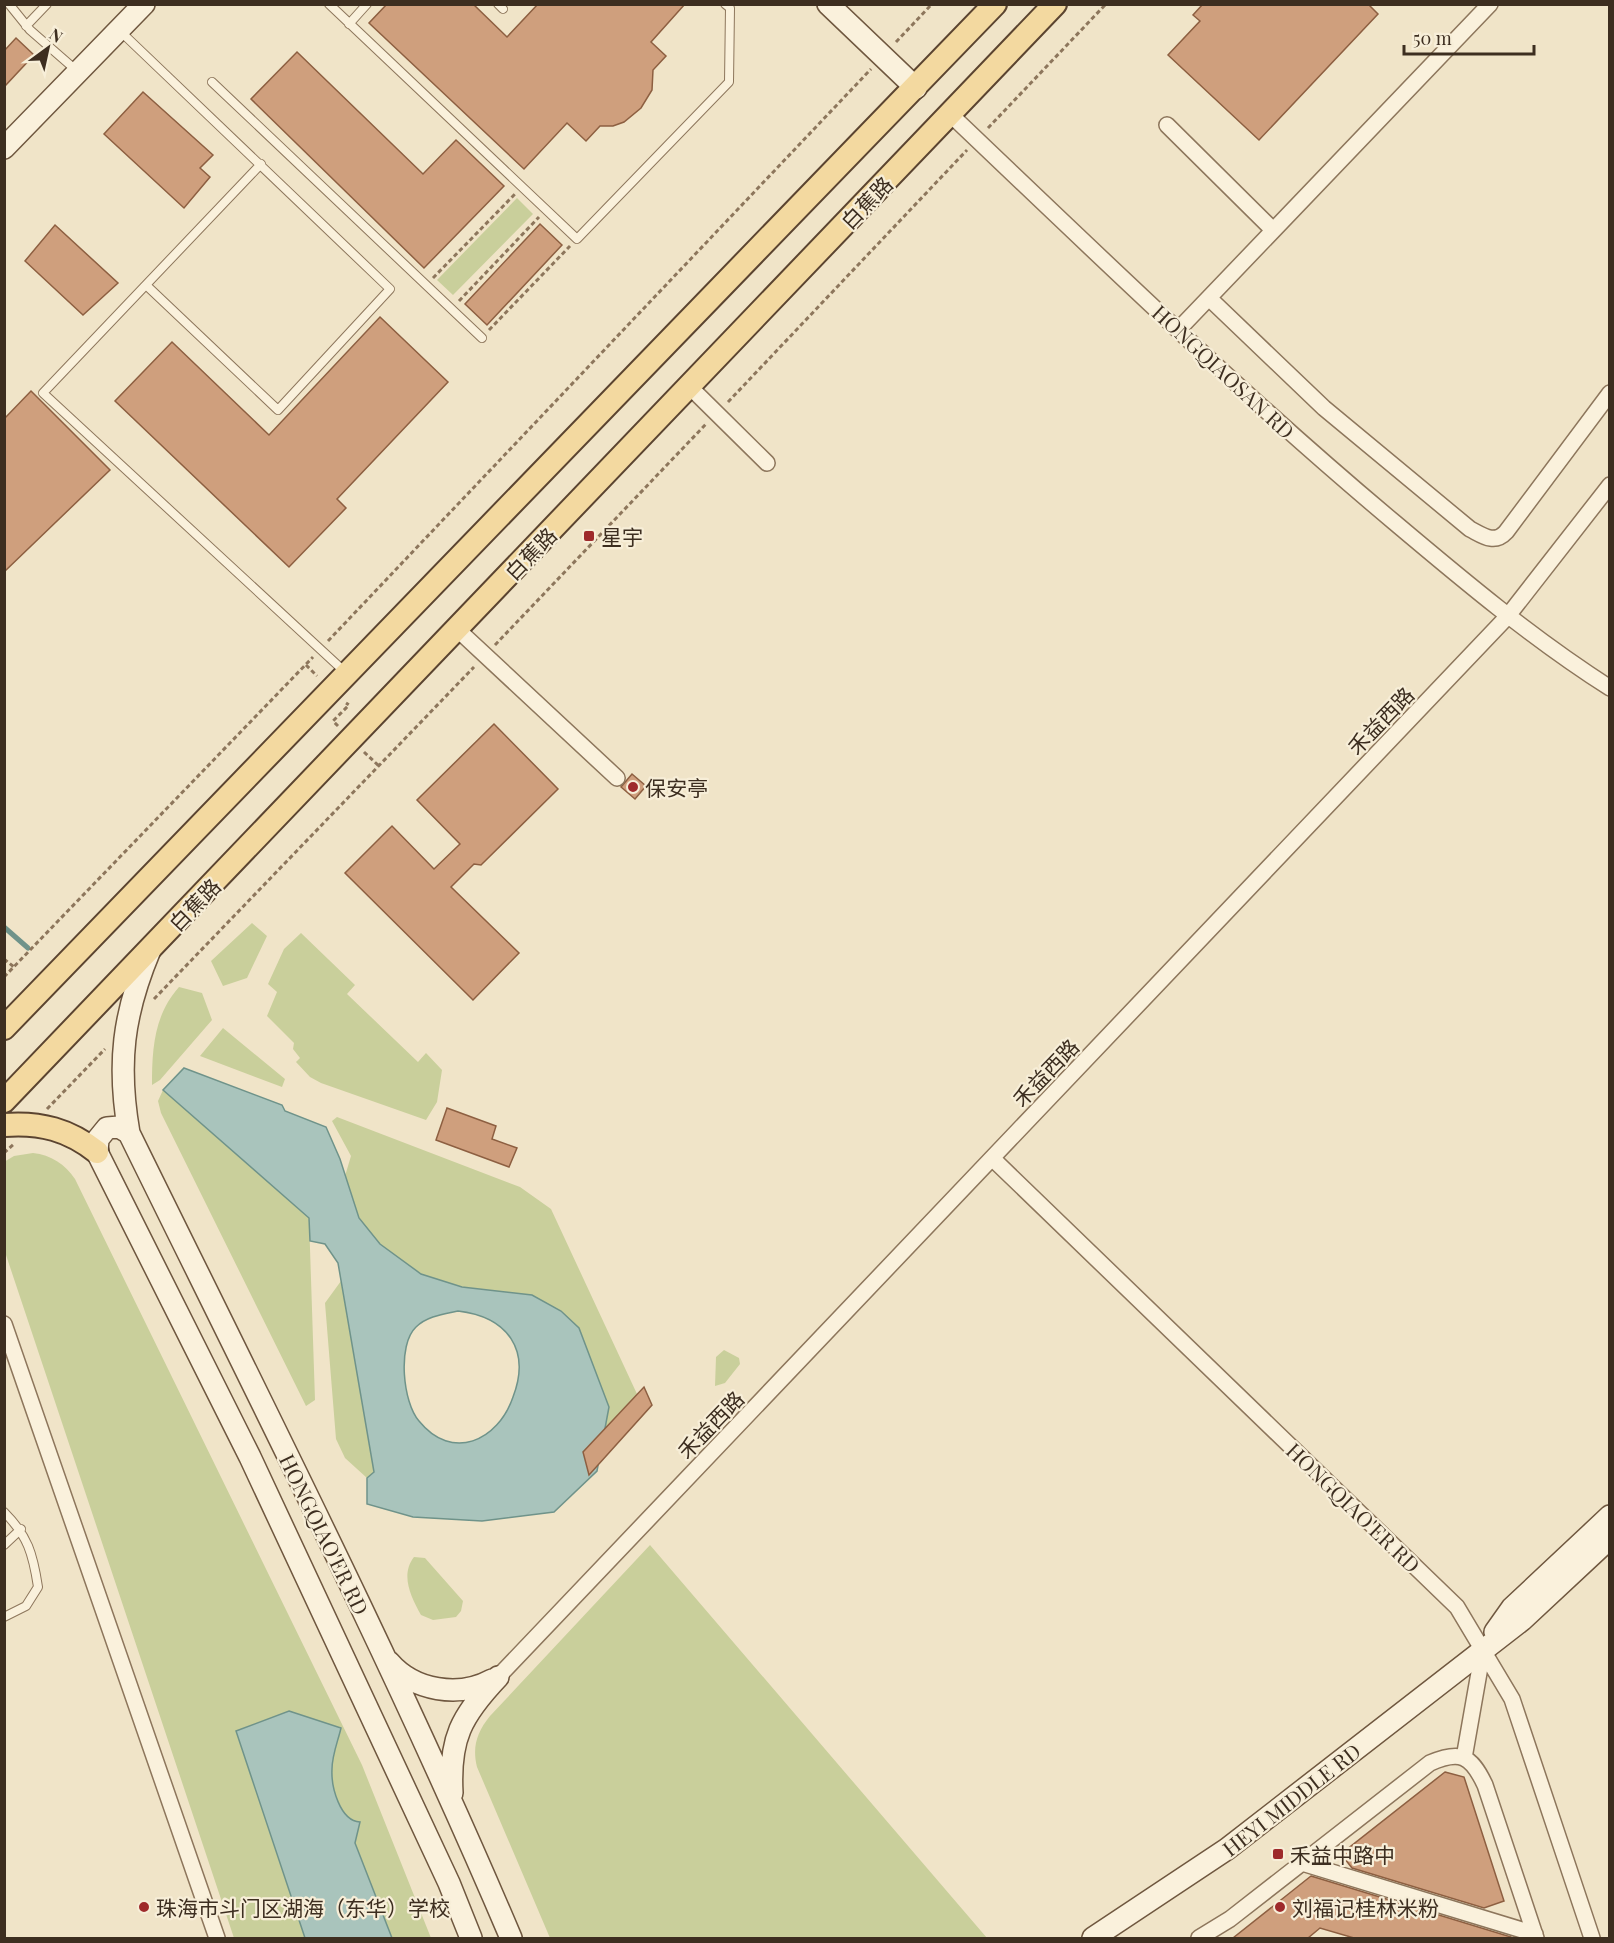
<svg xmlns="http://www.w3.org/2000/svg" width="1614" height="1943" font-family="'Playfair Display','Noto Sans SC',serif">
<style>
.green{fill:#c9cf9b}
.water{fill:#a9c4bc;stroke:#6f938a;stroke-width:1.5;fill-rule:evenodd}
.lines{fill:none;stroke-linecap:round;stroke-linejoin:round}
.stream{stroke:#6f938a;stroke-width:5}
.building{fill:#cf9f7d;stroke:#8d5f41;stroke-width:1.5}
.lane-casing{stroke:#8d765c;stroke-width:10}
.street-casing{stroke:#8d765c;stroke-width:18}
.secondary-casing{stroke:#6f573f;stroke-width:24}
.primary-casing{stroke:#5b4430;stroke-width:26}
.path{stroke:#8d765c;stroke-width:3;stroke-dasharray:4.5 3;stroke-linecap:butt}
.lane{stroke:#faf1dc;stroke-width:8}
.street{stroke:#faf1dc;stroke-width:15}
.secondary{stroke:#faf1dc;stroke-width:21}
.primary{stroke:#f3d9a0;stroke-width:22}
.poi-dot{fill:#9e2a2b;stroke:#f7eed8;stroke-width:2}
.labels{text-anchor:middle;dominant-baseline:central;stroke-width:4.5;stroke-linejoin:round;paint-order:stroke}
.street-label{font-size:21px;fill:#3d2e20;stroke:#f7eed8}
.poi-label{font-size:21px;fill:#3d2e20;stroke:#f7eed8;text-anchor:start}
</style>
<rect width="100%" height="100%" fill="#f0e4c8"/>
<path class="green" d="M517,198l16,16 -80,81 -16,-15z
M252,923l15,13 -20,42 -24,8 -12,-25z
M301,933l54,52 -8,9 71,68 8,-9 16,17 -5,32 -11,18 -105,-37 -11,-6 -14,-15 4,-4 -7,-9 1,-6 -27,-27 10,-24 -9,-8 16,-35z
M179,987l23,6 10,27 -52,60 -8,5c0,-36 2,-70 27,-98z
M223,1028l62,51 -3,8 -82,-31z
M163,1090l146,128 6,182 -9,6 -145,-293 -3,-12z
M337,1117l183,70 31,22 86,185 -32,35 4,-22 -77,-112 -70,-8 -41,-13 -41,-30 -21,-26 -14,-42 6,-20 -19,-35z
M33,1153c18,2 32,11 42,26l287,586 69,173h-39l-37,-95 5,-21c-20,-2 -30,-35 -28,-53 0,-14 6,-28 9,-41l-105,3 69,207h-71l-229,-686 -1,-90 10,-6z
M341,1281l33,191 -7,6 -22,-20 -9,-19 -11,-136z
M724,1350l15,8 1,6 -15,19 -10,3 1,-29z
M650,1545l337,393h-437l-73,-171c-5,-20 0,-35 13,-51z
M414,1557l11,1 38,43 -2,10 -5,6 -23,3 -12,-5c-10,-18 -21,-40 -7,-58z"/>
<path class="water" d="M184,1068l98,37 3,6 41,16 14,32 19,59 21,26 41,30 41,13 70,8 29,16 18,17 30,79 -12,64 -43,41 -72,9 -69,-4 -46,-13v-26l7,-6 -36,-209 -13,-19 -15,-3 -1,-23 -146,-128zM458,1311c50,6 73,39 55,86 -15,44 -61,65 -94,24 -16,-18 -22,-76 -3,-94 11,-11 28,-13 42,-16z
M289,1711l52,17c-3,13 -9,27 -9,41 -1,18 8,52 28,53l-5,21 37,95h-87l-69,-207z"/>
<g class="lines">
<path class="stream" d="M4,927l24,21"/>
</g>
<path class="building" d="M387,4h86l34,33 31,-33h147l-34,38 15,14 -13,14 -1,20 -11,18 -17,14 -11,4h-13l-14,15 -19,-18 -43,46 -155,-146z
M1203,4h165l10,10 -119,126 -91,-85 32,-34 -7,-6z
M16,38l18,17 -30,32v-36z
M297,52l126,122 33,-34 48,46 -80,82 -173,-169z
M143,92l70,63 -13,13 10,9 -26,31 -80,-74z
M540,224l22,21 -75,80 -22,-21z
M55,225l63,58 -35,32 -58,-54z
M380,317l68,65 -111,117 9,9 -57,59 -174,-166 57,-59 97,93z
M31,391l79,79 -106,102v-153z
M494,724l64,65 -77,76 -7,-1 -23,23 68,66 -46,47 -128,-127 47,-47 42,43 26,-25 -43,-44z
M632,774l14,12 -11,13 -14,-12z
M447,1108l49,18 -4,13 25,9 -8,19 -73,-27z
M644,1387l8,18 -63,70 -6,-23z
M1445,1772l19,5 40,124 -20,7 -132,-40 -11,-14z
M1311,1876l200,61v1h-157l-34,-10 -12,10h-75z"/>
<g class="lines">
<g class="lane-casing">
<path id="lane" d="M9,4l21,26 47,41
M329,4l248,235 152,-157 1,-74 -5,-4
M498,4l5,5
M349,24l18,-20
M26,26l21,-22
M120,31l270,258 -112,121 -132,-125
M212,82l270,256
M261,164l-218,229 302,279
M4,1512c24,24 29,42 34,75l-12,19 -22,11
M4,1545l17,-16"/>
</g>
<g class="street-casing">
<path id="street" d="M950,114c145,138 290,279 444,408 70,59 139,117 216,166
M1167,125l106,105
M1209,298l115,110 146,121c12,6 24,16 36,3l104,-139
M1178,330l312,-326
M689,386l78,77
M457,629l160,149
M992,1158l465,449 55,92 80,239
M4,1324l213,614
M498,1677l1009,-1060 103,-132
M1464,1758l19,-108
M1302,1863l233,71
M1199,1938l31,-19 200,-156c30,-13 41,-8 55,22l51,153"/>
</g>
<g class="secondary-casing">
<path id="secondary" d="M828,4l88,84
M4,148l140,-144
M150,950c-27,64 -33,114 -21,183 131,267 266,532 382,805
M129,1133l-10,-6 -12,1 -9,11 -1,13 153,305 199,426 22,55
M1495,1632l17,-24 98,-92
M389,1662c25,29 70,36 103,18
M452,1793c-3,-54 9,-77 46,-116
M1093,1938l134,-89 295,-229 88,-82"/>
</g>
<g class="primary-casing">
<path id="primary" d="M4,1028l991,-1024
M4,1101l1051,-1097
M4,1125c37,-3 65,5 93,27"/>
</g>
<path class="path" d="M896,42l36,-38
M988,128l118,-124
M433,278l82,-84
M459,301l80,-84
M489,330l81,-84
M728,402l239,-252
M328,641l543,-572
M495,645l211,-221
M306,665l11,11
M338,726l-5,-5 16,-16 -3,-2
M364,752l15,14
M4,959l10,8
M4,977l309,-320
M154,999l320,-332
M47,1109l58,-60
M4,1153l10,-9"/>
<use href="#lane" class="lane"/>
<use href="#street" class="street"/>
<use href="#secondary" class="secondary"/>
<use href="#primary" class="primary"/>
</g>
<g class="poi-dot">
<rect x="583" y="530" width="12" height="12" rx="3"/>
<circle cx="633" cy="787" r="6"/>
<rect x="1272" y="1848" width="12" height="12" rx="3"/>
<circle cx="144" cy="1907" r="6"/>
<circle cx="1280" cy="1907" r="6"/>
</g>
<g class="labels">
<g class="street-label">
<text transform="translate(866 202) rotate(-46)">白蕉路</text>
<text transform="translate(1224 371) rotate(43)">HONGQIAOSAN RD</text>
<text transform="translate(530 553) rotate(-46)">白蕉路</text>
<text transform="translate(1380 720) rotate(-46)">禾益西路</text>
<text transform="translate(194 904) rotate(-46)">白蕉路</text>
<text transform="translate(1045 1072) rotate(-46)">禾益西路</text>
<text transform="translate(710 1424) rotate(-46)">禾益西路</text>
<text transform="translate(1354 1507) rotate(44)">HONGQIAO'ER RD</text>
<text transform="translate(325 1534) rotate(64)">HONGQIAO'ER RD</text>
<text transform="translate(1291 1799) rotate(-38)">HEYI MIDDLE RD</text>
</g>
<g class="poi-label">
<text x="601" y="536">星宇</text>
<text x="645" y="787">保安亭</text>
<text x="1290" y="1854">禾益中路中</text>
<text x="156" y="1907">珠海市斗门区湖海（东华）学校</text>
<text x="1292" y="1907">刘福记桂林米粉</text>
</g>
</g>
<rect width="1614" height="1943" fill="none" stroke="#3d2e20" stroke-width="12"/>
<g transform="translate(48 48) rotate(33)" stroke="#f7eed8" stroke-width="4.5" paint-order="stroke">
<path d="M0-4.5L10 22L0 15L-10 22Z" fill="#3d2e20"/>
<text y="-9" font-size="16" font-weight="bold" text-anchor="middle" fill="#3d2e20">N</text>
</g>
<path d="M1404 45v9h130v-9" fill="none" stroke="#3d2e20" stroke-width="3"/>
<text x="1413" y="45" font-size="18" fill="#3d2e20" stroke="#f7eed8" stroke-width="4.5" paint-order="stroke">50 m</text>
</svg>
